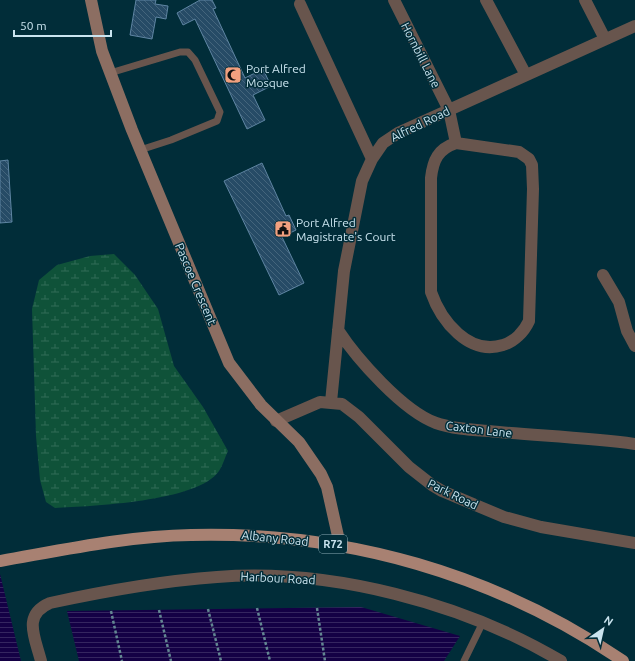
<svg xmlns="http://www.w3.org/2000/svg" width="635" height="661" font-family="Ubuntu,sans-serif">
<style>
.wetland{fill:url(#wetland-marsh)}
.water{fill:url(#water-rules)}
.building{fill:url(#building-back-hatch);stroke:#5f85a3}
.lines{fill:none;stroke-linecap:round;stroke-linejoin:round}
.path{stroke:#638692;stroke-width:2.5;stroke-dasharray:3 2;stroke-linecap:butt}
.lane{stroke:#68554d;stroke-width:7}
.street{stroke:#68554d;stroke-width:12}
.secondary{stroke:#8c6e62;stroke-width:12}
.primary{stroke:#a88172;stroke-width:12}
.labels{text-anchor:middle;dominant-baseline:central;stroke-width:3;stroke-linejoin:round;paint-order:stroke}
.shield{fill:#012d39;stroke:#8eadb8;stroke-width:1}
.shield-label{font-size:11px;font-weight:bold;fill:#cae4ef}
.street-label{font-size:12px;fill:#cae4ef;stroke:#012d39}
.poi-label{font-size:12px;fill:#cae4ef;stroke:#012d39;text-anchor:start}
</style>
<defs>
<pattern id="wetland-marsh" width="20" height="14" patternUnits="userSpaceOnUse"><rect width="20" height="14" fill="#0f5239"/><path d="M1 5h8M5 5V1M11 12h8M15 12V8" fill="none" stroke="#316b56"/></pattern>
<pattern id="water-rules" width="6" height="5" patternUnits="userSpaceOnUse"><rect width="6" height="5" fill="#140045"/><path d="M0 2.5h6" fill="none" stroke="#352560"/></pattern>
<pattern id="building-back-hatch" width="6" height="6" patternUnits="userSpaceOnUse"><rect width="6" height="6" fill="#264b66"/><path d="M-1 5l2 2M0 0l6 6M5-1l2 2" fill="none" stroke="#44657c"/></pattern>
</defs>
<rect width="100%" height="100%" fill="#012d39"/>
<path class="wetland" d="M114,254l21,21 23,34 16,57 29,41 25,44c-3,6 -5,14 -9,20 -21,31 -128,35 -164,37l-9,-6 -6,-22 -4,-44 -4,-127 7,-29 18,-15 33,-9z"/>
<path class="water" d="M0,574l21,87h-21z
M361,607l99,29 -16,25h-365l-12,-50z"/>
<path class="building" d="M136,0h20l-1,4 13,2 -2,13 -10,-2 -4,22 -22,-4z
M200,0h12l4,8 -3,1 32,69 18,-9 8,17 -18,9 12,25 -18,9 -52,-110 -12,6 -6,-12z
M8,160l4,62 -12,1v-62z
M262,163l24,53 3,-1 7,15 -14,7 22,46 -25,12 -55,-114z"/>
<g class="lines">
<path class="path" d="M257,608l13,53
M317,608l8,53
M208,609l13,52
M159,610l12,51
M111,611l11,50"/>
<path class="lane" d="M110,73l70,-21h8l7,8 25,52 -3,9 -46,19 -31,10
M464,661l19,-39"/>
<path class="street" d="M394,0l55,110 7,33
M486,0l40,75
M585,0l20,39
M300,4l72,155
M456,143l63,9 10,7 3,6 1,24 -4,132c-5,11 -15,21 -26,24 -34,11 -62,-24 -72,-53v-114c2,-18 7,-29 25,-35z
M603,275l16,27 8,29 8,15
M338,330c19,29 65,81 98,93 20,7 43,7 63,9 45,4 91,6 136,12
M331,402l13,-131 18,-90 10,-22 11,-16 15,-10 237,-107
M276,421l44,-19 22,2 17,13 50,50 23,18 10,6 62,26 37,10 94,16
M41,661c-6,-24 -19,-46 9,-58 55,-12 111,-22 167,-26 114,-9 246,26 344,84"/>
<path class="secondary" d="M91,0l11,51 30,79 97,233 32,42 38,37 22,32 6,13 13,58"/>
<path class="primary" d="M0,561c63,-11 127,-25 191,-26 155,-4 304,39 432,126"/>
</g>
<defs>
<g id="mosque-square" transform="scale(0.9)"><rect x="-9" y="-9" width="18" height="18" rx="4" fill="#f2a07f" stroke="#012d39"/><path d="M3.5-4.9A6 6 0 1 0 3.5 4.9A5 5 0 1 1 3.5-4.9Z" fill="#111"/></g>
<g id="civic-square" transform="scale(0.9)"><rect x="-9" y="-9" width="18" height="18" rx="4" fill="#f2a07f" stroke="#012d39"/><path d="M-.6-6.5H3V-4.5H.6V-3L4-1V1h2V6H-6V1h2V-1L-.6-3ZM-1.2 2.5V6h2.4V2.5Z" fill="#111"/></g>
</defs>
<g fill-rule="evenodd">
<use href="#mosque-square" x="233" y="75"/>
<use href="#civic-square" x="283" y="229"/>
</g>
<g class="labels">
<rect class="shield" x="319" y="535" width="28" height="18" rx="3"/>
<g class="shield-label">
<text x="333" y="544">R72</text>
</g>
<g class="street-label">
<text transform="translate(421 55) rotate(63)">Hornbill Lane</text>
<text transform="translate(420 124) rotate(-26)">Alfred Road</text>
<text transform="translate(196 284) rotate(67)">Pascoe Crescent</text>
<text transform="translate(479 429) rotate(7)">Caxton Lane</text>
<text transform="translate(453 494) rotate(26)">Park Road</text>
<text transform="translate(275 538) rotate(6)">Albany Road</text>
<text transform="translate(278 578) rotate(3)">Harbour Road</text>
</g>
<g class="poi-label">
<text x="246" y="68">Port Alfred<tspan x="246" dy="14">Mosque</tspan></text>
<text x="296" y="222">Port Alfred<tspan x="296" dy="14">Magistrate's Court</tspan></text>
</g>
</g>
<g transform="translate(603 629) rotate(34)" stroke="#012d39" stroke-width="3" paint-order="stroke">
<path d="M0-3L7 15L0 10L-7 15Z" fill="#cae4ef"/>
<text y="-6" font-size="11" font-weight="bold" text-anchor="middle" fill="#cae4ef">N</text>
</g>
<path d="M14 30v6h97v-6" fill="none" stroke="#cae4ef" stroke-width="2"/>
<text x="20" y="30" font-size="12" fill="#cae4ef" stroke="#012d39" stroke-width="3" paint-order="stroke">50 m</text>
</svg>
